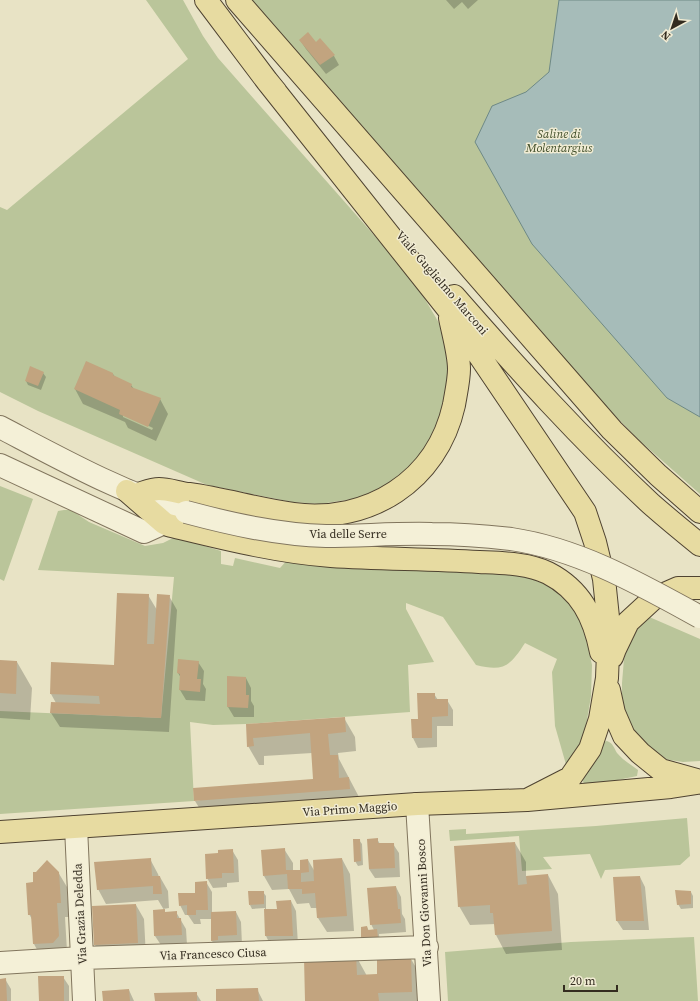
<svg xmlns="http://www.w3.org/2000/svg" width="700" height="1001" font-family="'Source Serif 4',serif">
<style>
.green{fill:#bac59a}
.water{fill:#a6bcb9;stroke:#6e8986}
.shadow{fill:#0003;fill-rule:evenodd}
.building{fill:#c2a47f}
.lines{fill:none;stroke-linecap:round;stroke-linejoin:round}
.minor-casing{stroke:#81755d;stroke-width:24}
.major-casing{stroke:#4f4331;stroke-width:24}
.minor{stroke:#f4f0d7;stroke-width:22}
.major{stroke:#e7dba1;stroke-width:22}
.minor-bridge-casing{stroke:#81755d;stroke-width:24;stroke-linecap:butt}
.minor-bridge{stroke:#f4f0d7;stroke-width:22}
.labels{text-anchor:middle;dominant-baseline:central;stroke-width:3;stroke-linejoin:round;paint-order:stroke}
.park-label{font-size:12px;font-style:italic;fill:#3f4d28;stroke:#f1ecd4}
.street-label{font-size:12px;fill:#332c1f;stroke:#f1ecd4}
</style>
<rect width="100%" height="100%" fill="#e8e3c5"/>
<path class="green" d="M146,0h37l20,36 15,22 177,201 24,30 20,34 7,25 4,20 -9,56 -26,41 -38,27 -25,7 -32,5 -28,-2 -85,-17 -169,-74 -38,-19v-185l7,3 181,-151z
M252,0h448v494l-60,-53 -57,-58 -142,-161z
M0,486l33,13 -29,82 -4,-2z
M64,510h7l18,12 56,24 18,-3 12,-6 46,14v13l12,2 2,-8 45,10 10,-11 231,19 21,4 13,7 24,26 7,23 6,29 -1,31 -6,36 -4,13 -14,23 -12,-42 -3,-54 5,-13 -32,-16c-15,23 -21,29 -49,22l-33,-48 -37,-14v6l28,53 -26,3 2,47 -164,12 -33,1 -23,-3 4,79 -194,13v-103l161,7 13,-141 -136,-7 20,-59z
M647,616l53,23v122l-17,1 -19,-3 -25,-14 -14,-29 -3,-17v-16l2,-24 7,-23z
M607,741c6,2 7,7 10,12 6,7 14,12 21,17l-1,6 -48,10h-4l-3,-7 21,-33v-4z
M687,818l3,38 -10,9 -75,5 -4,9 -11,-25 -47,3 9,12 -30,2 -3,-35 -69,5 -1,-11 17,-1v5l130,-8z
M694,937l4,64h-250l-3,-49 126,-10z"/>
<path class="water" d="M559,0h141v417l-33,-19 -135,-154 -57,-102 17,-36 34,-14 23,-20z"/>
<path class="shadow" d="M446,0h32l-10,9 -6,-7 -8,7z
M300,40l16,3 4,-3 14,16 5,9 -13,9 -20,-25z
M43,373l3,4 -5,13 -13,-5 -2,-4z
M113,374l2,3 16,8 3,4 26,10 8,15 -12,27 -28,-13 -3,-6 -42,-18 -8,-15zM123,414l30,14 -1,2 -29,-13z
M148,595l9,15 12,-14 8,14 -8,122 -109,-5 -9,-14 5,-10 -5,-9 1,-31 63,3z
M0,661l17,1 15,26 -2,32 -30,-2z
M198,662l6,9 -1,13 3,5 -1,12 -19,-1 -6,-10 1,-12 -3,-5z
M228,677l18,1 5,10v13l3,5v11h-20l-6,-10z
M434,694l4,6h9l6,10v16h-16v21l-19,1 -5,-10 6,-18z
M344,718l11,19 1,14 -18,2 1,6 20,38 -153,22 -11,-18 119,-21 -2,-27 -48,3v9h-5l-11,-19 -1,-21z
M377,839l3,5h13l6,9 1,24 -25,1 -6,-9z
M359,840l3,4 1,21 -5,1 -3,-5z
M515,843l11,19v15l22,-2 10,19 4,56 -56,4 -10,-19 -1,-11 -25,1 -11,-19z
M284,849l9,14v8h8l7,-11 7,12 27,-13 8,15 4,57 -27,1 -9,-14v-10h-7l-2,-5 -12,1 -8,-15 -17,1 -8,-14z
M232,850l6,10 1,22 -12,1v4l-14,1 -6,-10 12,-24z
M150,859l8,15 1,3h1l8,14 1,17 -6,1 2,4 11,-1 10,17 1,16h-26l-6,-9 9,-26 -6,-10 -52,4 -8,-15z
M58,872l9,15 2,30h-4l2,34 -25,8 -8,-15 -1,-23 -4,-7 5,-31z
M640,877l5,10 4,43h-26l-6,-9z
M206,882l6,10v21l24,-1 5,10 1,23 -25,5 -5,-9v-22h-12l1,5h-7l-6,-9h-3l-5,-10 16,-11z
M396,887l5,10 1,17 3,5 1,13 -27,2 1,9h-15l2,-16 2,4 5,-1 -3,-6z
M263,892l3,4v14h12l13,-9 5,10 2,34 -27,1 -5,-10 -1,-28 -13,1 -2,-4z
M691,892l2,4v12l-12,1 -3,-5z
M136,905l8,14 2,38 -42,2 -9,-14z
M356,956l11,20 11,-1 33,-16 11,19v23h-116z
M63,977l6,9v15h-29z
M5,979l6,10v12h-11v-21z
M257,989l6,12h-46z
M129,990l5,11h-30z
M196,993l5,8h-45z"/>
<path class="building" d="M308,32l8,10 4,-4 15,17 -15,10 -21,-25z
M86,361l27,12v2l19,9 -1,3 30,11 -13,29 -29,-13 1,-4 -46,-21z
M30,366l14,6 -6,14 -13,-5z
M117,593l32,1 -2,50h7l3,-50 13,1 -9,123 -111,-5 1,-11 49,2 -1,-8 -49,-2 1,-32 63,3z
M178,659l21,2 -2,18h4l-1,13 -21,-2 1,-16 -3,-1z
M0,660l17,1 -1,33 -16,-1z
M227,676l19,1v18h3l-1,13 -21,-1z
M417,693h18v6h13v17l-16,1v21h-20l-1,-19h7z
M345,717l1,15 -18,2 2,21h8l1,23 10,-1 1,12 -156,12 -1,-13 120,-9 -3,-46 -57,5 1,8 -7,1 -1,-23z
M378,838v5h16l1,25 -26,1 -2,-30z
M353,839h7l1,22 -7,1z
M515,842l3,43 9,-1 -1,-8 22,-2 4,57 -57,4 -2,-22h-3v-8l-32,2 -4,-61z
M285,848l1,22h14v-10l8,-1 1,13 -8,1v9l13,-1 -1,-21 29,-2 5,58 -30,2 -2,-25 -13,1v-5h-14l-1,-15 -24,2 -2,-26z
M233,849l1,24h-12v5l-16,1 -1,-25 13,-1v-3z
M151,858l1,18h8l2,18h-9v-8l-56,4 -3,-28z
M47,860l12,12 2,31h-4l2,33 -6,7 -20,1 -2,-29h-3l-2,-32 7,-1v-10h3z
M640,876l4,45h-28l-3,-44z
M207,881l1,29h-12v5h-9v-10l-8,1 -1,-13h17v-11z
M396,886l2,23h2l1,14 -31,2 -3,-37z
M675,890l16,1v13l-14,1z
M248,891h16v13l-15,1z
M291,900l2,36h-28l-1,-27h13l-1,-8z
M136,904l2,39 -44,2 -2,-39z
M165,909v3l12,-1v7h4l1,17 -28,1 -1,-26z
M236,911l1,24 -19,1v4l-7,1v-29z
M367,926l1,4 9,-1 1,9 -17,1v-12z
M356,955l1,20 20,-1v-15l34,-1 1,34 -34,1 1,8h-74l-1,-43z
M38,976h26v25h-25z
M6,978l1,23h-7v-22z
M258,988l1,13h-43v-12z
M129,989l1,12h-27l-1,-10z
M197,992v9h-42l-1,-8z"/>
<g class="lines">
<g class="minor-casing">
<path id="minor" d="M0,427c61,32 120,65 186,85
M0,465l144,67 20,-9
M417,804l12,197
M76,827l8,174
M0,963l82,-5 345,-11"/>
</g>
<g class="major-casing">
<path id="major" d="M206,0l61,81 9,11
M237,0l375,430 46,45 42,37
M267,81l181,228 137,203 10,30 9,37 5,48 -2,51 -7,41 -10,30 -20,29 -43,22
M454,296c63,72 127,143 197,208 16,14 33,28 49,41
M127,491l37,32 4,2c54,13 108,27 163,31 50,3 99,3 148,6 22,1 49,1 69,11 33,17 46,44 53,79
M135,495c8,-2 16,-6 24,-6 10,0 20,4 30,5 35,5 69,15 104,20 76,10 144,-33 161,-109 2,-12 5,-25 5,-36 0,-15 -6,-36 -9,-51
M612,657l3,-8 13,-27 25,-23 25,-11h22
M609,690l5,23 10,23 16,17 21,17 39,11
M0,832l417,-28 110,-4 144,-13 26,-4"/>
</g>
<use href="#minor" class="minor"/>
<use href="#major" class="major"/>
<g class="minor-bridge-casing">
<path id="minor-bridge" d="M186,512c45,12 93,23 140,24 35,0 71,-3 106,-2 26,0 53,2 79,5 68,10 129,45 189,78"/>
</g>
<use href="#minor-bridge" class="minor-bridge"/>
</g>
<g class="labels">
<g class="park-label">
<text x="559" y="134">Saline di<tspan x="559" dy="14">Molentargius</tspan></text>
</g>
<g class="street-label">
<text transform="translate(442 283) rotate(49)">Viale Guglielmo Marconi</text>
<text x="348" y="534">Via delle Serre</text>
<text transform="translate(350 809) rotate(-4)">Via Primo Maggio</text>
<text transform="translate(424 903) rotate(-93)">Via Don Giovanni Bosco</text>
<text transform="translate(80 914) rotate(-93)">Via Grazia Deledda</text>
<text transform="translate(213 954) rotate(-2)">Via Francesco Ciusa</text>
</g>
</g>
<g transform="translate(672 28) rotate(220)" stroke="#f1ecd4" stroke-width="3" paint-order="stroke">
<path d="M0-3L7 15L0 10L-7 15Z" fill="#332c1f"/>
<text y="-6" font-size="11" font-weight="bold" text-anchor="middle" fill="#332c1f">N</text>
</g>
<path d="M564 985v6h53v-6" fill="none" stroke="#332c1f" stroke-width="2"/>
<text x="570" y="985" font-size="12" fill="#332c1f" stroke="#f1ecd4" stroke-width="3" paint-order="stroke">20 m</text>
</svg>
